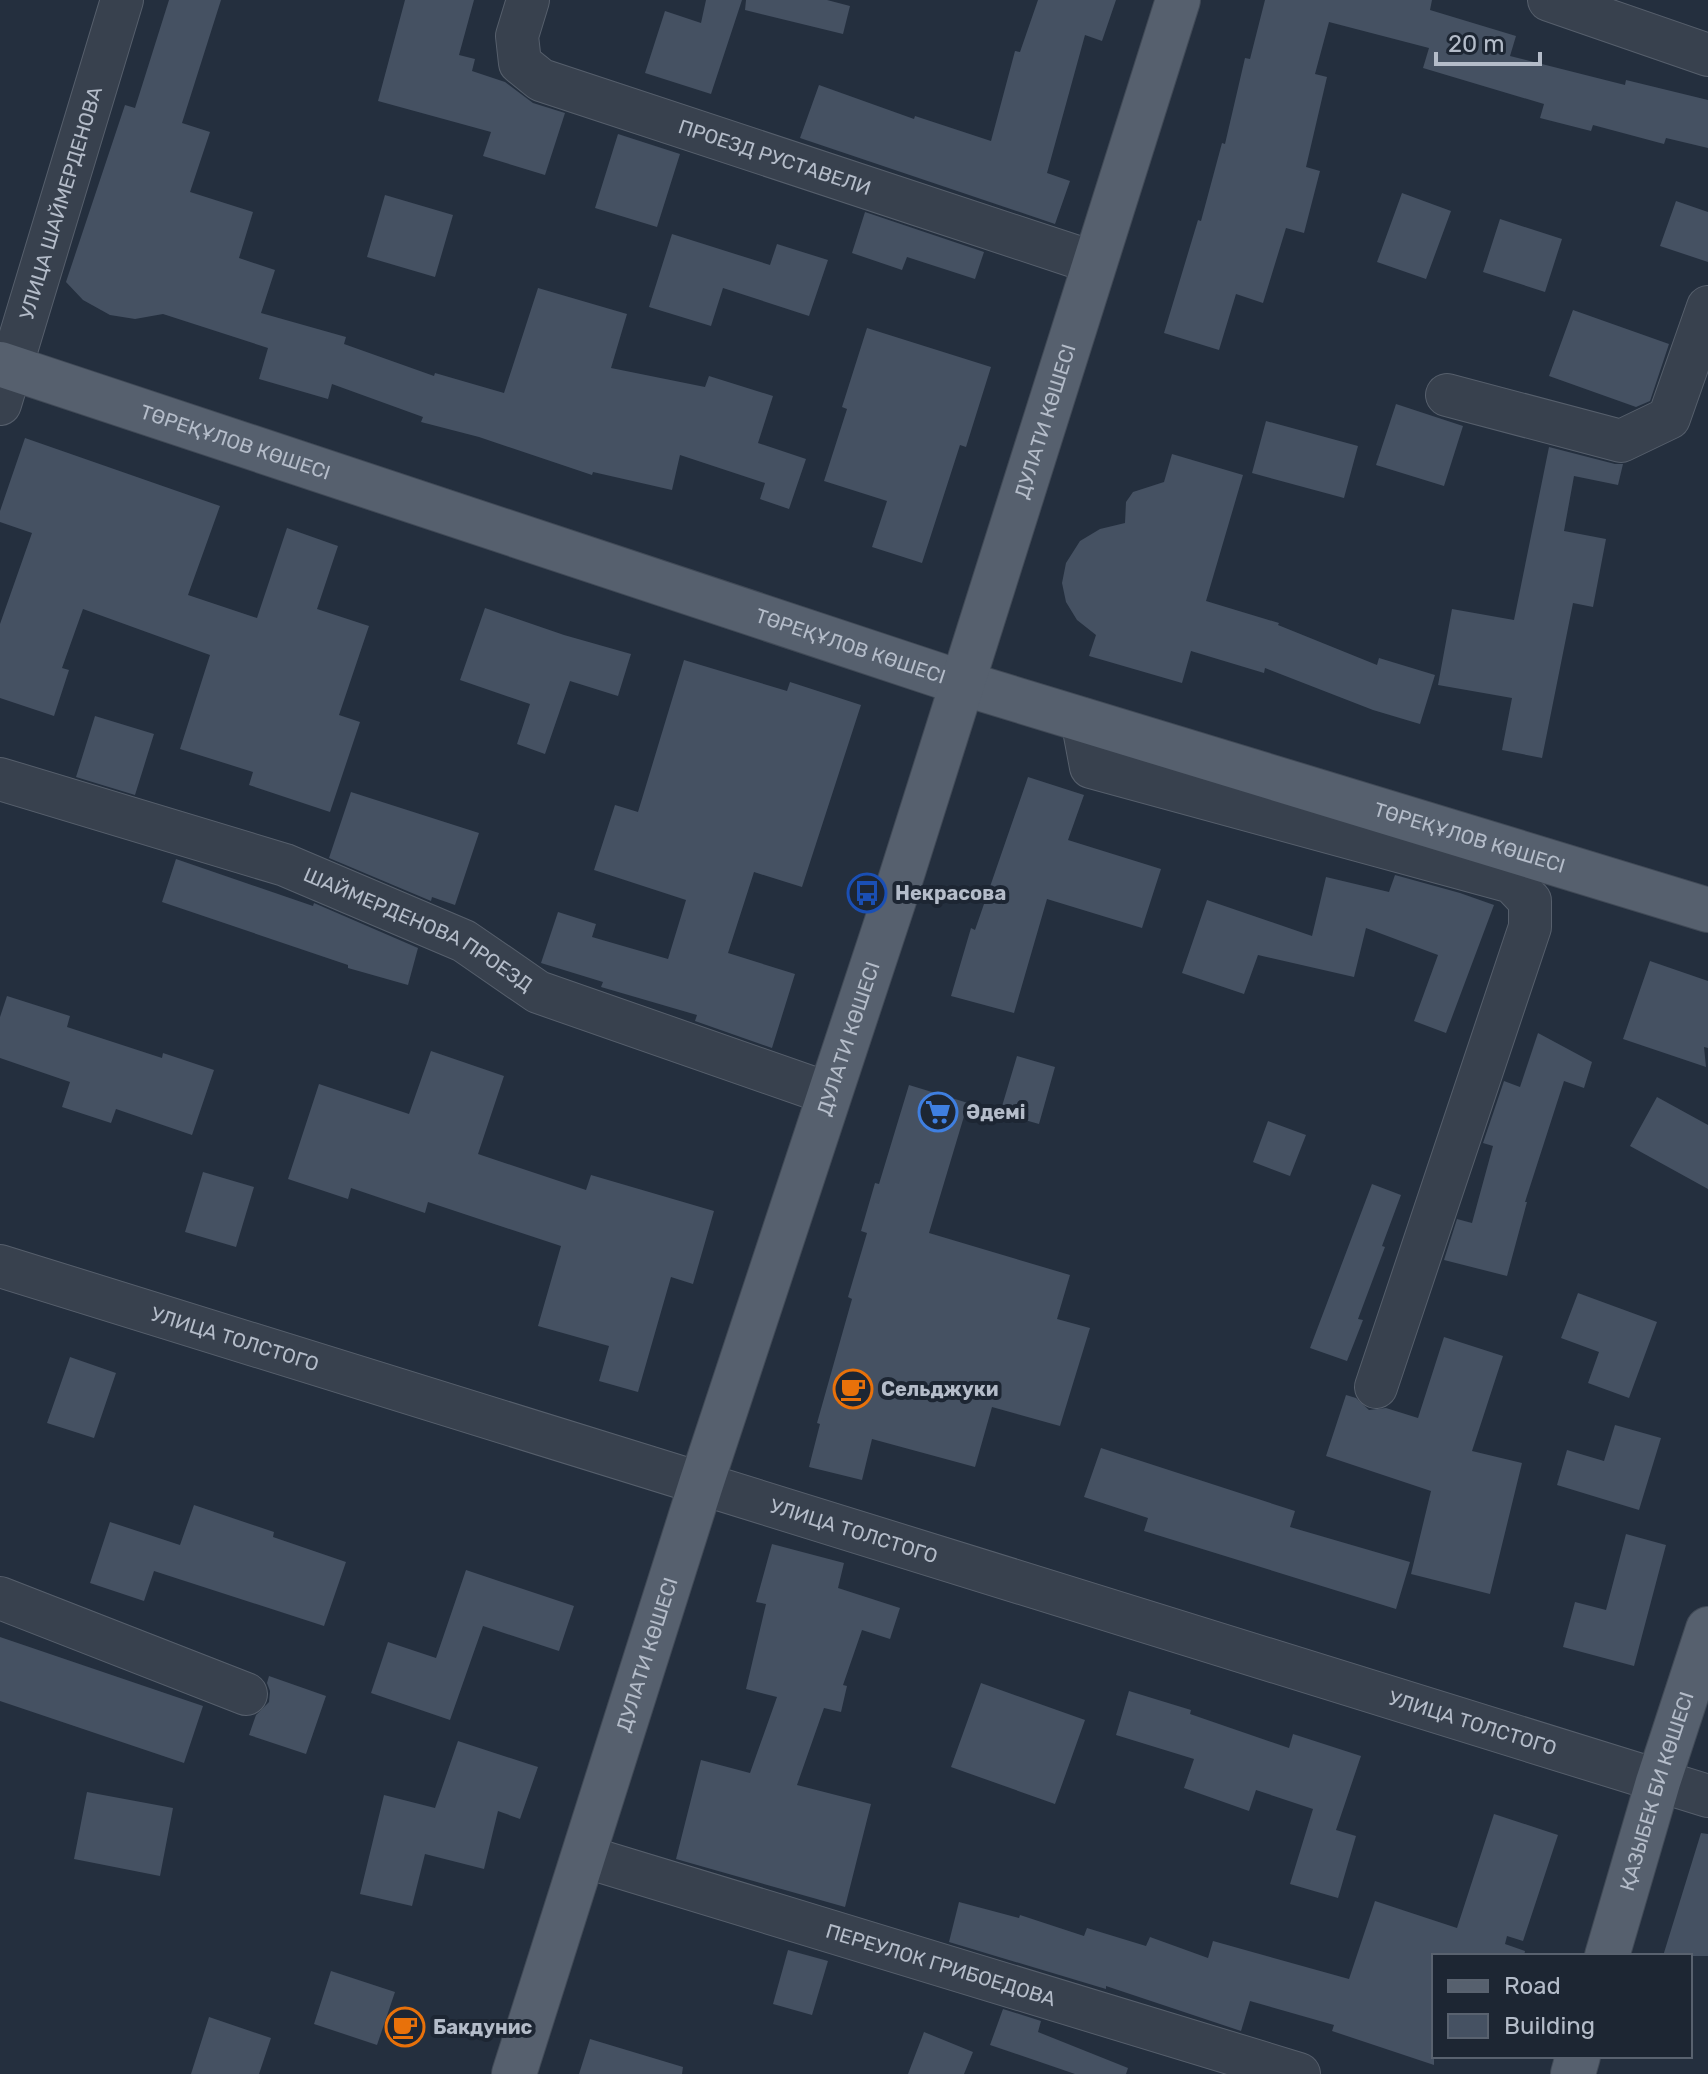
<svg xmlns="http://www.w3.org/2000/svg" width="1708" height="2074" font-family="Rubik,sans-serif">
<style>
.building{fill:#455162}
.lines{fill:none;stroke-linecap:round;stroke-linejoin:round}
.minor-casing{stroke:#565f6c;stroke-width:44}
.major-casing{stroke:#414a57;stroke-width:46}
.minor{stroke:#38414e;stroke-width:42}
.major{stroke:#56606e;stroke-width:44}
.labels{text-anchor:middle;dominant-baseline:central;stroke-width:8;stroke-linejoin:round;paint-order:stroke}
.street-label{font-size:20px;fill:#b4bcc9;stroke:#1d2633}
.poi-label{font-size:20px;font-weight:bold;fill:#b4bcc9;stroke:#1d2633;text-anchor:start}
</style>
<rect width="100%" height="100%" fill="#242f3e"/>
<path class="building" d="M169,0h52l-39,123 28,9 -20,60 63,20 -14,46 36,12 -14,43 85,24 -2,7 90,32 1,-3 69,20 34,-105 89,26 -16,54 94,19 4,-11 64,20 -15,47 48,16 -17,50 -29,-10 5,-16 -85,-28 -8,35 -79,-18 -1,3 -113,-38 -58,-15 2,-5 -91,-33 -4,15 -69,-20 9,-31 -105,-34 -28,5 -25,-4 -27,-15 -17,-18 59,-177 10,3z
M405,0h69l-15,55 16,4 -3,12 33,11 28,21 32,10 -20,62 -62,-19 8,-24 -113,-31z
M706,0h36l-31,94 -66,-21 20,-62 36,12z
M746,0h81l23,6 -7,28 -98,-24z
M1038,0h78l-14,41 -17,-6 -38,138 23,8 -15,43 -255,-86 19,-53 95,34 1,-3 76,25 24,-90 5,1z
M1265,0h167l-2,10 86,26 -6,20 115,29 1,-5 82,20v48l-42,-10 -2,6 -71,-19 -2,6 -51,-13 4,-14 -121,-36 6,-20 -100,-26 -14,52 12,3 -21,90 14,4 -16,62 -18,-5 -23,75 -27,-9 -17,56 -55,-17 34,-113 3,1 21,-78 3,1 20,-86 5,1z
M618,134l62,20 -23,73 -62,-19z
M1402,193l49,18 -25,68 -49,-17z
M385,195l68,20 -18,62 -68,-20z
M1676,201l32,11v50l-48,-16z
M865,212l119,40 -9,27 -68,-22 -5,13 -50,-17z
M1500,219l62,20 -17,53 -62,-20z
M672,234l98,31 7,-21 51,16 -19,56 -86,-28 -12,38 -62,-19z
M1573,310l96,34 -19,57 -14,6 -87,-31z
M867,328l124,39 -25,80 -6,-2 -38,118 -50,-16 15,-46 -63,-20 23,-72 -5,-2z
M1396,404l67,22 -19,60 -68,-21z
M1266,421l92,25 -14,52 -92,-25z
M25,438l195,68 -32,89 69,23 30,-90 51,18 -21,63 52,17 -30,89 21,7 -30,90 -81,-27 4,-13 -73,-23 30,-94 -127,-46 -21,59 7,2 -15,46 -54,-18v-74l32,-91 -32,-11v-11z
M1549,447l66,17h8l-5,21 -44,-9 -10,55 42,8 -13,68 -20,-4 -31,155 -40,-8 10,-52 -74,-13 14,-76 62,11z
M1172,454l71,21 -37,126 73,22 -1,2 99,40 2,-7 56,17 -15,49 -47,-14 -108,-42 -1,5 -73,-22 -9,32 -93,-27 7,-21 -19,-15 -11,-18 -4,-19 4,-20 14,-22 20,-12 25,-6 1,-21 7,-10 31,-10z
M485,608l79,27 67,19 -13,42 -48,-15 -25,73 -28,-10 13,-40 -70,-24z
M684,660l103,31 3,-9 71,23 -59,182 -48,-15 -26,81 67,21 -23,74 -77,-27 2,-6 -96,-28 2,-5 -62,-19 17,-51 38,12 -4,13 76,22 18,-59 -92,-30 21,-65 23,7z
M95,716l59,18 -19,61 -59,-18z
M1028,777l56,18 -16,45 93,29 -19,59 -95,-29 -33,114 -63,-17 20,-68 4,2z
M351,792l128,41 -24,72 -23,-8 -1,4 -102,-43z
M176,859l137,47 1,-3 104,45 -10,37 -60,-17v-3l-186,-63z
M1395,875l65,18 34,12 -48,128 -32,-12 24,-66 -72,-27 -12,49 -96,-22 -14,39 -62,-21 25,-73 105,36 14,-59 63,15z
M1650,961l58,20v67l-4,-1 2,20 -83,-28z
M7,996l63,20 -3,11 95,31 1,-5 51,17 -22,65 -76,-26 -5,14 -49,-16 8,-25 -70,-24v-41z
M1538,1033l54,29 -8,26 -20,-7 -39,121h2l-20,74 -63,-16 13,-41 15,4 21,-77 -10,-3 21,-62 16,6z
M431,1051l73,25 -26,78 108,36 5,-15 123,36 -21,73 -22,-7 -33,115 -39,-11 10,-35 -71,-20 23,-80 -133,-44 -3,11 -74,-25 -3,11 -60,-20 31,-95 90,30z
M1017,1056l38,11 -16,57 -39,-11z
M909,1085l59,18 -39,130 141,42 -13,44 33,9 -30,98 -68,-19 -17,60 -103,-28 -10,41 -53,-13 11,-43 -3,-1 35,-124 -4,-2 19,-64 -6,-2 14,-48 4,1z
M1657,1097l51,28v64l-78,-43z
M1268,1121l38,14 -16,41 -37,-14z
M203,1172l51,15 -18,60 -51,-15z
M1372,1184l29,11 -19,51 3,1 -27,72 5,1 -16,41 -37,-13z
M1578,1293l79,29 -28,76 -41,-15 11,-31 -38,-14z
M1444,1337l59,19 -31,95 50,12 -32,131 -79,-20 20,-83 -105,-35 20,-61 10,3 13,12 17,-2 32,10z
M70,1357l46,16 -22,65 -47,-15z
M1615,1425l46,13 -22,72 -82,-25 10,-35 37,11z
M1101,1448l194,63 -5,16 120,35 -14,47 -252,-78 4,-13 -64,-21z
M194,1505l80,27 -1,5 73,25 -22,64 -170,-55 -10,30 -54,-18 20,-61 70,23z
M1626,1534l40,11 -32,121 -71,-19 12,-45 31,8z
M772,1544l72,19 -6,25 62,20 -10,31 -28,-9 -19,55 4,1 -6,26 -17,-4 -27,77 74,19 -26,103 -169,-48 25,-99 49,13 27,-76 -31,-8 20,-85 -10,-2z
M466,1570l108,36 -15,45 -76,-25 -33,94 -79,-27 17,-51 48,16z
M0,1637l203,69 -19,57 -184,-62z
M269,1676l57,20 -20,58 -57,-19 7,-20 13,-13 1,-11 -3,-8z
M981,1683l104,37 -30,84 -104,-37z
M1129,1691l62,19 -1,4 99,34 4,-14 68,22 -25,74 20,6 -18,62 -48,-14 23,-75 -57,-19 -7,21 -65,-23 10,-29 -78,-24z
M458,1741l80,26 -18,52 -22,-8 -14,58 -59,-15 -13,52 -52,-12 24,-99 51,13z
M87,1792l86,16 -13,68 -86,-17z
M1494,1814l64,21 -35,106 -16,-5 -2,8 20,7 -1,5h-90v109l-102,-34 2,-6 -84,-24 -9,30 -135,-45v3l-157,-47 10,-40 60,16 1,-3 64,21 3,-8 59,18 4,-9 58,21 5,-17 136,38 26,-78 82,27z
M1701,1833l7,1v122h-45z
M788,1950l40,11 -16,54 -39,-11z
M331,1971l64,21 -18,53 -63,-21z
M1003,2009l38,12 -3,11 90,36 -2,6h-51l-85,-29z
M209,2017l62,21 -12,36h-68z
M924,2032l49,20 -9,22h-56z
M590,2039l93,28 -1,7h-103z"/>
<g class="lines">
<g class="minor-casing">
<g id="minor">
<path id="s1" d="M528,0l-11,36 3,27 21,17 554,183"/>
<path d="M1549,0l159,55"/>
<path d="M1447,395l174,46 48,-23 39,-111"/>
<path id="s2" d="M0,404l122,-404"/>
<path d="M1082,719l9,48 421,115 18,19v26l-154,460"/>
<path id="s3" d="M0,779l285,86 179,76 74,51 292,102"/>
<path id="s4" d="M0,1266l1708,530"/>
<path d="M0,1598l246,96"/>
<path id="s5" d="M583,1856l716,218"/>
</g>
</g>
<g class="major-casing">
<g id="major">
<path id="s6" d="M0,364l962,319 746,227"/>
<path id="s7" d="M1607,1956l51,-174 50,-153"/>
<path id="s8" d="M514,2074l187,-590 193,-584 284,-900"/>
<path d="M1573,2074l5,-18"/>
</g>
</g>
<use href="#minor" class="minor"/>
<use href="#major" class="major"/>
</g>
<defs>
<g id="bus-ring" transform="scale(2)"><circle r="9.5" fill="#1d2633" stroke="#1a4fb4" stroke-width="1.5"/><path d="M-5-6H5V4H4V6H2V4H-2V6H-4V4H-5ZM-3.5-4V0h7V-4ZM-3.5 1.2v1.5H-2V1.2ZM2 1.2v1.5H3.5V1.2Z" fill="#1a4fb4"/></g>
<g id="supermarket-ring" transform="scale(2)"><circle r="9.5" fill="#1d2633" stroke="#3f7fe0" stroke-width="1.5"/><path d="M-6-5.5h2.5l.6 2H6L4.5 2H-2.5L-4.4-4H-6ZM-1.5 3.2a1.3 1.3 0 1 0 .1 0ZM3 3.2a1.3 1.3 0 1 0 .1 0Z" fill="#3f7fe0"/></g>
<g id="cafe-ring" transform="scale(2)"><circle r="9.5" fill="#1d2633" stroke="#e8710a" stroke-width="1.5"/><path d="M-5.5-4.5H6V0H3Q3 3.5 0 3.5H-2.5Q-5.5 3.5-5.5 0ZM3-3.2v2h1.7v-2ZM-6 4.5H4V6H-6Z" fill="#e8710a"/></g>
</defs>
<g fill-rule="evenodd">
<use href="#bus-ring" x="867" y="893"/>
<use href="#supermarket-ring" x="938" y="1112"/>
<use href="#cafe-ring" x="853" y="1389"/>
<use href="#cafe-ring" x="405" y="2027"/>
</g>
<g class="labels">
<g class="street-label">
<text stroke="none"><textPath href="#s1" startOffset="338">ПРОЕЗД РУСТАВЕЛИ</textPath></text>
<text stroke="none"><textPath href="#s2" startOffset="210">УЛИЦА ШАЙМЕРДЕНОВА</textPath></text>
<text stroke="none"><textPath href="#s8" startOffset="1736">ДУЛАТИ КӨШЕСІ</textPath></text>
<text stroke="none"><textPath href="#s6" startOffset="248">ТӨРЕҚҰЛОВ КӨШЕСІ</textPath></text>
<text stroke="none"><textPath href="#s6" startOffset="896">ТӨРЕҚҰЛОВ КӨШЕСІ</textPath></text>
<text stroke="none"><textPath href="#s6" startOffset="1544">ТӨРЕҚҰЛОВ КӨШЕСІ</textPath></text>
<text stroke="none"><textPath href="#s3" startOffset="446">ШАЙМЕРДЕНОВА ПРОЕЗД</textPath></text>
<text stroke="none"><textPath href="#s8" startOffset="1088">ДУЛАТИ КӨШЕСІ</textPath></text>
<text stroke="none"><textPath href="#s4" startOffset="246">УЛИЦА ТОЛСТОГО</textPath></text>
<text stroke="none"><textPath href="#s4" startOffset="894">УЛИЦА ТОЛСТОГО</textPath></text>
<text stroke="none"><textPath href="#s8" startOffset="440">ДУЛАТИ КӨШЕСІ</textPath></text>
<text stroke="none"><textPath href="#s4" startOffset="1542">УЛИЦА ТОЛСТОГО</textPath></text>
<text stroke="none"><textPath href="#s7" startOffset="172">ҚАЗЫБЕК БИ КӨШЕСІ</textPath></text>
<text stroke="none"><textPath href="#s5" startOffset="374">ПЕРЕУЛОК ГРИБОЕДОВА</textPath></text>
</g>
<g class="poi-label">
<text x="895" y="893">Некрасова</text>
<text x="966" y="1112">Әдемі</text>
<text x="881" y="1389">Сельджуки</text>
<text x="433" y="2027">Бакдунис</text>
</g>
</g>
<rect x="1432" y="1954" width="260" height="104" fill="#1d2633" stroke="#59626f" stroke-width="2"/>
<rect x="1448" y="1980" width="40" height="12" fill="#56606e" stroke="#59626f" stroke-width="2"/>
<text x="1504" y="1994" font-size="24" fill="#b4bcc9">Road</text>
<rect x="1448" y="2014" width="40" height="24" fill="#455162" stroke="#59626f" stroke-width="2"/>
<text x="1504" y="2034" font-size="24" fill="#b4bcc9">Building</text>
<path d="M1436 52v12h104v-12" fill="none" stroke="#b4bcc9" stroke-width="4"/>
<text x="1448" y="52" font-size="24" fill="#b4bcc9" stroke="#1d2633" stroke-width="6" paint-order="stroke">20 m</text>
</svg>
